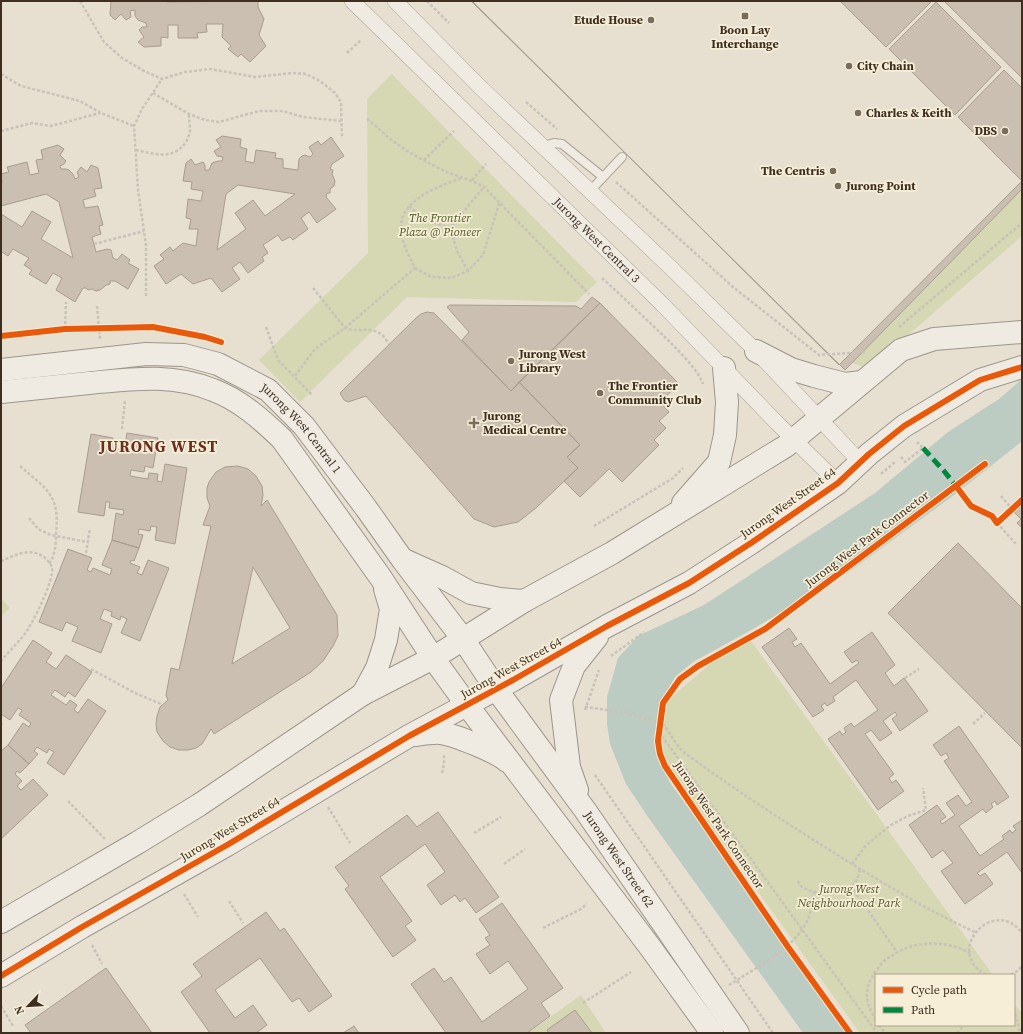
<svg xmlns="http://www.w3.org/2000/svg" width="1023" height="1034" font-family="'Source Serif 4',serif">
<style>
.green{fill:#d6d7b3}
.water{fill:#bcccc2}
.building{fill:#cbbfb2;stroke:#a89c90;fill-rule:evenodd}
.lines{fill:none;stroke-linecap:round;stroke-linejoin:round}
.lane-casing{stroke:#ada599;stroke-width:10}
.street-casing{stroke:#ada599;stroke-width:16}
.secondary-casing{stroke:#9c958a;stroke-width:24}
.path{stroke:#c8c2b9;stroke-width:2.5;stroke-dasharray:3 2;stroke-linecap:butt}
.lane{stroke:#efebe3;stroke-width:8}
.street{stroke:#efebe3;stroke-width:15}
.secondary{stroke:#efebe3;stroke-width:22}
.quiet{stroke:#00873e;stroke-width:5;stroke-dasharray:10 5;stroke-linecap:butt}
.cycleway-casing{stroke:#f7eed8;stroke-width:8}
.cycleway{stroke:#e8590c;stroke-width:6}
.poi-dot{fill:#786c5e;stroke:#f7eed8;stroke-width:1.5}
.labels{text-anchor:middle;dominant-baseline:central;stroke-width:3.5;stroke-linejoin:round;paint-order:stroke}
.poi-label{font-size:12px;font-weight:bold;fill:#3d2e20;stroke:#f7eed8;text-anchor:start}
.park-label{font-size:12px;font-style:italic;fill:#4d5a26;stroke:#f7eed8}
.street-label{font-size:12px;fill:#3d2e20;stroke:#f7eed8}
.district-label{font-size:16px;font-weight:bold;letter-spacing:1px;fill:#6b2e1e;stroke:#f7eed8}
</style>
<rect width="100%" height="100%" fill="#e7e0d1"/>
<path class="green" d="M392,74l205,208 -21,20 -169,-5 -107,105 -41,-42 109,-107 -1,-154z
M1022,180v56l-153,133 -24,-9z
M1,598l9,10 -9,8z
M751,641l242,334h-117v50h138v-22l8,11v19h-162l-174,-241 -19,-28 -6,-21 6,-42 49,-42z
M581,995l25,38h-78z"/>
<path class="water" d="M1022,379l-1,63 -63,50 -109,80 -96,57 -60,33 -18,15 -15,26 -5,32v14l3,10 13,25 181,249h-49l-155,-216 -22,-33 -16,-40 -3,-20v-27l11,-39 20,-22 66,-31 171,-112 73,-61 51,-33z"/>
<path class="building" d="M111,1h54l2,1 91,-1v6l6,12 -5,16 7,11 -16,16 -9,-8 -3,3 -10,-8 3,-3 -9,-9 1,-13h-17l1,8 -10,1 1,5h-20v-13h-10v13l-7,-1v9l-17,1 -6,-5 6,-5 -5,-7 3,-3h5l-1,-4 -8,-3 -3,-4v-6l-5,1 1,6 -5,3 -5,-6 -6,6 -5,-5z
M471,1h473l78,77v111l-177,181z
M472,1h550v180l-183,184z
M840,1h92l-46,46z
M936,2l65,65 -46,48 -66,-66z
M1004,70l18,18v93l-64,-64z
M222,136l19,3 -1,8 7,2 -2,12 9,2 2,-13 20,3 -1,5 8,1v9l15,2 1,-11 3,-3 3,-1 5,2 3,-3 -4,-7 9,-6 3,4 10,-8 13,19 -12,8 -2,5 3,1 -1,4 3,7 -1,5 -4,3v4h-3l-1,4 10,12 -19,14 -8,-11 -8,6 7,11 -15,11 -3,-3 -8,4 -4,-6 -15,10 5,8 -6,4 2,4 -16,12 -8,-11 -8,6 8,11 -18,13 -11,-14 -18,6 -12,-10 -15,10 -12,-18 10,-7 -4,-4 10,-8 3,4 10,-8 13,3 2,-17h-9l2,-10 -5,-1 2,-19 13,2 2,-10 -12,-2 1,-7 -9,-1 3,-18 5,-4 4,6 8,-3 2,3v5h4l3,-7 6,-2h4l1,-4 -6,-1 -3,-5 7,-4 -5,-7zM238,185l57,9 -30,22 -12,-16 -18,13 11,16 -29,21 9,-56z
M58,145l6,4 -4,6 6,6 -2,3 -4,2 1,3h5l3,1 4,4 2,5 4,-2 -2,-5 4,-5 6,5 4,-7 7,3 4,20 -8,1 2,7 -13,4 2,8 13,-2 5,19 -4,1 2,8 -9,3 4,15 11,-3 4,1 2,8 4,2 5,-6 8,6 -2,3 11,6 -11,20 -13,-8h-5v3l-4,1 -6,5 -4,1 -4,-2 -4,1 -2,-2h-3l-8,14 -19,-12 6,-12 -9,-5 -7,11 -17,-10 3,-4 -8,-5 5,-7 -16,-9 -5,7 -6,-4 -1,2v-40l21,13 10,-16 19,11 -10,17 32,19 -14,-56 -13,-8 -45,12v-23h1l-1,-9 8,-2 -2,-5 20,-5 3,13 9,-2 -3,-13 7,-1 -2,-9z
M592,297l8,6 -89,88 -49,-51 7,-8 -22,-25 3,-2 126,1 5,3z
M600,303l79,81 -19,18 9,10 -10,9 7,7 -12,12 5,5 -37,37 -13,-13 -29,28 -16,-16 14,-13 -11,-11 13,-12 -61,-63z
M427,312l7,1 77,78 8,-9 61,63 -13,12 11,11 -42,40 -18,14 -24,5 -20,-8 -108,-123 -18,6 -4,-2 -4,-7 76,-75 5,-4z
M127,433l31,5 -5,30 -8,-2 -1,6 -13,-2 -1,6 18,3 1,-6 9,1 -1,7 5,1 3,-18 22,4 -12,76 -20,-4 2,-13 -6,-1 -1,5 -11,-2 -1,5 5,1 -4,13 -27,-8 4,-27 7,2 1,-5 -15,-2 1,-6h-4l-2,14 -26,-4 13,-78 22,4 -1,10 12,2z
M238,466l10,3 8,7 6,10 1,9 -2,11 6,-6 70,115 1,21 -5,10 -10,15 -12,11 -97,62 -3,-5 -9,15 -6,4 -8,2h-9l-9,-3 -7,-6 -6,-9 -1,-8 1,-8 3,-9 8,-7 -2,-5 5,-27 8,2 32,-144 -8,-1 7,-19 -3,-8v-10l2,-6 7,-10 9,-5zM253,567l37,61 -58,36z
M1022,502v26l-5,-5 4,-4 -8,-8z
M112,540l27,8 -5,13 -3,-1 -1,3 10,4 -3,6 5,2 6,-15 21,8 -29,73 -19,-8 6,-14 -6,-3 -1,4 -9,-4 1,-4 -8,-3 -4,10 12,5 -11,29 -29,-12 6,-14 -12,-5 -4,9 -23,-9 29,-73 24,9 -5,12 4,2 2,-4 17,7 2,-6 -10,-4z
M958,543l64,65v140l-134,-135z
M789,628l8,11 -5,3 3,5 6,-4 29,41 29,-21 -2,-3 -5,3 -8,-11 28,-20 23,33 -10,8 9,13 10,-8 24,33 -28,20 -8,-12 5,-4 -2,-3 -12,9 9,12 -12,8 -9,-11 -6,4 29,40 -5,4 3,5 4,-3 8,11 -26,19 -50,-71 12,-8 2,4 4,-3 -2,-4 7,-5 3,4 24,-17 -22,-30 -23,17 2,4 -8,5 -2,-3 -4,3 3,4 -11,7 -51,-70z
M33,640l19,13 -6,9 10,7 10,-14 26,17 -17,25 -7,-5 -3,5 -10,-7 -4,5 15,10 4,-5 7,5 -3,5 4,3 10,-14 18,12 -42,64 -17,-12 7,-11 -5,-3 -2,4 -10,-6 -3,4 4,3 -9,10 -21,-19 15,-22 6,4 2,-4 -12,-8 3,-5 -4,-2 -8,12 -9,-6v-26z
M959,726l50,71 -12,8 -2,-4 -4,3 2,3 -7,6 -3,-4 -24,17 21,30 24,-17 -2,-3 8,-6 2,3 4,-3 -3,-4 9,-6v53l-15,-21 -30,21 3,3 5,-3 8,11 -28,20 -24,-33 12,-8 -10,-13 -11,8 -23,-33 28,-20 9,12 -6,4 2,3 13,-9 -9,-12 12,-8 8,11 6,-4 -28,-41 5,-3 -3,-5 -5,3 -8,-11z
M8,745l21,19 -9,9 -3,-2 -2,3 7,7 -5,5 4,4 12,-11 15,16 -47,44v-88z
M438,812l61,85 -23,16 -11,-15 -5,4 -5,-7 -14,10 -14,-20 18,-13 -20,-28 -45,33 32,44 -7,5 11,14 -23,17 -48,-68 4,-3 -14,-19 72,-52 10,12z
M502,903l61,85 -22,15 9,13 -23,17h-81l-35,-49 23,-16 10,14 7,-5 31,45 46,-33 -20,-28 -18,13 -14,-20 14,-9 -5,-7 5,-3 -11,-16z
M266,912l14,19 4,-3 48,68 -23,16 -10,-14 -7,4 -32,-44 -45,32 20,28 18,-13 14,20 -11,8h-46l-29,-41 21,-16 -9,-12z
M106,968l46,65h-121l-6,-8z
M575,1010l17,23h-43l-2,-3z
M354,1026l5,7h-16z"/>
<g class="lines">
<g class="lane-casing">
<path id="lane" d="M543,146l11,-3 8,1 41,33
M590,191l32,-34"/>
</g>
<g class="street-casing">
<g id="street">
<path id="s1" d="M352,1l311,304 114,118 61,60"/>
<path d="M395,1l85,86 188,178 88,86 104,111"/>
</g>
</g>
<g class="secondary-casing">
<g id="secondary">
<path d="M756,351l35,18 23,7 31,8 17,-2"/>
<path id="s2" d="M1,370l145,-16 38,1 34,9 50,26 36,36 62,82 36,51 61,80 33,50 89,121 153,223"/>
<path d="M1,392c29,-3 59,-6 88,-9 43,-4 83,-10 124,7 27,10 48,29 69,49l99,139 52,80 34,47 183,242 62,86"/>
<path d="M683,503l36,-41 6,-27 2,-33 -3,-34"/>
<path d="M404,560l38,17 29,16 29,6 24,2"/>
<path d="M363,694l14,-26 9,-28 5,-31 -6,-20"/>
<path d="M416,735c7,-1 17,-3 25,-2 14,2 56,19 66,28"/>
<path d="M577,790l-8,-23 -8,-67 13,-34 23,-29"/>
<path d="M1,922l136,-79 62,-38 164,-111 70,-36 91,-57 88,-48 174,-107 115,-96 33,-11 88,-7"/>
<path d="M1,976l81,-49 145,-82 182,-109 104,-56 94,-54 82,-43 62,-40 87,-60 31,-29 35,-28 76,-46 42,-13"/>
</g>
</g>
<path class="path" d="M80,1l24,41 18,16 22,13 18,8 23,-7 25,-3 45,8 38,-4 13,1 14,7 15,12 6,9 1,36
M427,1l22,22
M347,53l14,-13
M1,74l20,12 59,15 21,12 33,13
M153,93l36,21 16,6 14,2 40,-11h24l20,6 38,4
M526,102l31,27
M367,119c9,7 17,15 26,22 15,12 37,23 54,31 13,5 25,8 37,15l105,107
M1,131l31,-8 19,3 49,-13
M136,150c10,2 22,6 32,4 11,-1 21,-12 22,-24 0,-5 -1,-10 -1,-16
M424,160l30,-29
M472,180l14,-16
M616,182l117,105 86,68 46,-3
M409,206l15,13 26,9
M94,244l50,-13
M415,268l16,9 20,1 17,-7 15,-16 17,-54
M468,271l-11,-20 -7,-23 34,-41
M602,278c23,21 45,42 67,63 12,13 28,27 34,43
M313,288l32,40c12,5 25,-2 36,6 3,2 6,7 8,10
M146,296v-51l-8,-55 -4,-64 8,-17 20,-30
M97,306l3,33
M266,327l12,33 34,35
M899,327l123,-104
M65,329l1,-27
M295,376l20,-27 30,-21 70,-60c-5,-10 -11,-21 -13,-32 -9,-34 35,-49 60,-58
M122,429l3,-29
M901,457l4,5 18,-14 -5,-5 -2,2
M20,466c27,24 40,28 36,68 0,11 -1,21 -7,30
M881,474l14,-12
M956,486l15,20
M1001,496l11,13
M992,516l5,7 25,-23
M29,518l9,11 13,6 36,7
M997,523l19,21
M594,526l79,-48 10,-10
M86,553l4,-25
M1,561c12,-5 29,-14 41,-5 4,2 8,7 10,11 3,12 -20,58 -28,68 -7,9 -16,17 -23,26
M611,656l33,-24
M91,669l44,24 26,11
M905,678l14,-9
M585,707l43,6 36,11 9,15 9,12c42,31 86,60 130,88 53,33 106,67 163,93
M585,710l14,-40
M1,724l1,-1
M973,724l12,-11
M659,732l218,301
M442,773l2,-9v-9
M595,775l178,258
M68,801l37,38
M328,807l22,36
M474,833l27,-16
M504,864l21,-15
M852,864l14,-19 25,-20 17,-9 18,-6 -3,-22
M798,881c1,3 3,6 6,7 13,8 43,8 52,-7 2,-3 3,-8 4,-12
M851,886l46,66
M184,894l14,23
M229,901l14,22
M543,928l38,-19 6,-5
M92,945l10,19
M986,975c-44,-24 9,-80 36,-42
M1011,975l8,-5 3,-5
M729,985c26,-17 66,-36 79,-66 4,-8 4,-18 6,-27
M583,1003l48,-31
M1,1006l12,20
M1014,1009l6,24
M876,1020c-11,-18 -13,-30 -1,-48 3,-3 5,-7 8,-10 2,-3 7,-5 10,-7 22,-15 53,-15 77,-2
M879,1025l6,8
M957,1033l7,-8"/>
<use href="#lane" class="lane"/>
<use href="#street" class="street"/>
<use href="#secondary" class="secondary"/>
<path class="quiet" d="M923,448l21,23 12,15"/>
<g class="cycleway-casing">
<path id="cycleway" d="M1,336l64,-7 88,-2 52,10 16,5
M956,486l15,20 21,10 5,7 25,-23
M1,976l81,-49 145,-82 182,-109 104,-56 94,-54 82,-43 62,-40 87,-60 31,-29 35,-28 76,-46 42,-13
M850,1033l-62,-86 -123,-181 -5,-12 -2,-13 5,-38 17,-24 18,-13 67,-37 220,-165"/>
</g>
<use href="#cycleway" class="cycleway"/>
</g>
<g class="poi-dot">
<rect x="741" y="12" width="8" height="8" rx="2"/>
<circle cx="651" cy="20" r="4"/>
<circle cx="849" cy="66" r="4"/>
<circle cx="858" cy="113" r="4"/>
<circle cx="1005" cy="131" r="4"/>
<circle cx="833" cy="171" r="4"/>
<circle cx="838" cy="186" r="4"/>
<circle cx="511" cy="361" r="4"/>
<circle cx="600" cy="393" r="4"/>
<path d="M472 417h4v4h4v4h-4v4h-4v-4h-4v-4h4z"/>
</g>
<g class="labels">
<g class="poi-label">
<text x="643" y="20" text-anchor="end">Etude House</text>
<text x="745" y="30" text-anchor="middle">Boon Lay<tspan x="745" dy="14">Interchange</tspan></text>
<text x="857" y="66">City Chain</text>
<text x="866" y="113">Charles &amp; Keith</text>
<text x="997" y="131" text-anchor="end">DBS</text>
<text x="825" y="171" text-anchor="end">The Centris</text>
<text x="846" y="186">Jurong Point</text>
<text x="519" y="354">Jurong West<tspan x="519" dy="14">Library</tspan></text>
<text x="608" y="386">The Frontier<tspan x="608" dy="14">Community Club</tspan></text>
<text x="483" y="416">Jurong<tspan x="483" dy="14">Medical Centre</tspan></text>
</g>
<g class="park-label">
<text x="440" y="218">The Frontier<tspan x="440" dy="14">Plaza @ Pioneer</tspan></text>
<text x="849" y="889">Jurong West<tspan x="849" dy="14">Neighbourhood Park</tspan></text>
</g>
<g class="street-label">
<text stroke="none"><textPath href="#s1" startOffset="342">Jurong West Central 3</textPath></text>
<text stroke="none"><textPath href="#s2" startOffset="326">Jurong West Central 1</textPath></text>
<text transform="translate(788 503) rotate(-35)">Jurong West Street 64</text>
<text transform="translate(867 539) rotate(-37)">Jurong West Park Connector</text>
<text transform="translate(511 668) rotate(-29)">Jurong West Street 64</text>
<text transform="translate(719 825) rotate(56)">Jurong West Park Connector</text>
<text transform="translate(230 829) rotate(-31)">Jurong West Street 64</text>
<text stroke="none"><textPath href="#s2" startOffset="862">Jurong West Street 62</textPath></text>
</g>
<g class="district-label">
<text x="159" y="446">JURONG WEST</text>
</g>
</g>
<rect width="1023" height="1034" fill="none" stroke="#3d2e20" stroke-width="4"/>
<rect x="875" y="974" width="140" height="52" fill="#f7eed8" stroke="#ada18e"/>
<rect x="883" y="987" width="20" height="6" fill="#e8590c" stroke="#ada18e"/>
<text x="911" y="994" font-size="12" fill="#3d2e20">Cycle path</text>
<rect x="883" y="1007" width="20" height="6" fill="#00873e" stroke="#ada18e"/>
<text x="911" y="1014" font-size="12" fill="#3d2e20">Path</text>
<g transform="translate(28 1006) rotate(245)" stroke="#f7eed8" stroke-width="3" paint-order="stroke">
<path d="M0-3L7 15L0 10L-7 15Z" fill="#3d2e20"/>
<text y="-6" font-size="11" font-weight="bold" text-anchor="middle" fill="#3d2e20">N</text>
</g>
</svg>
